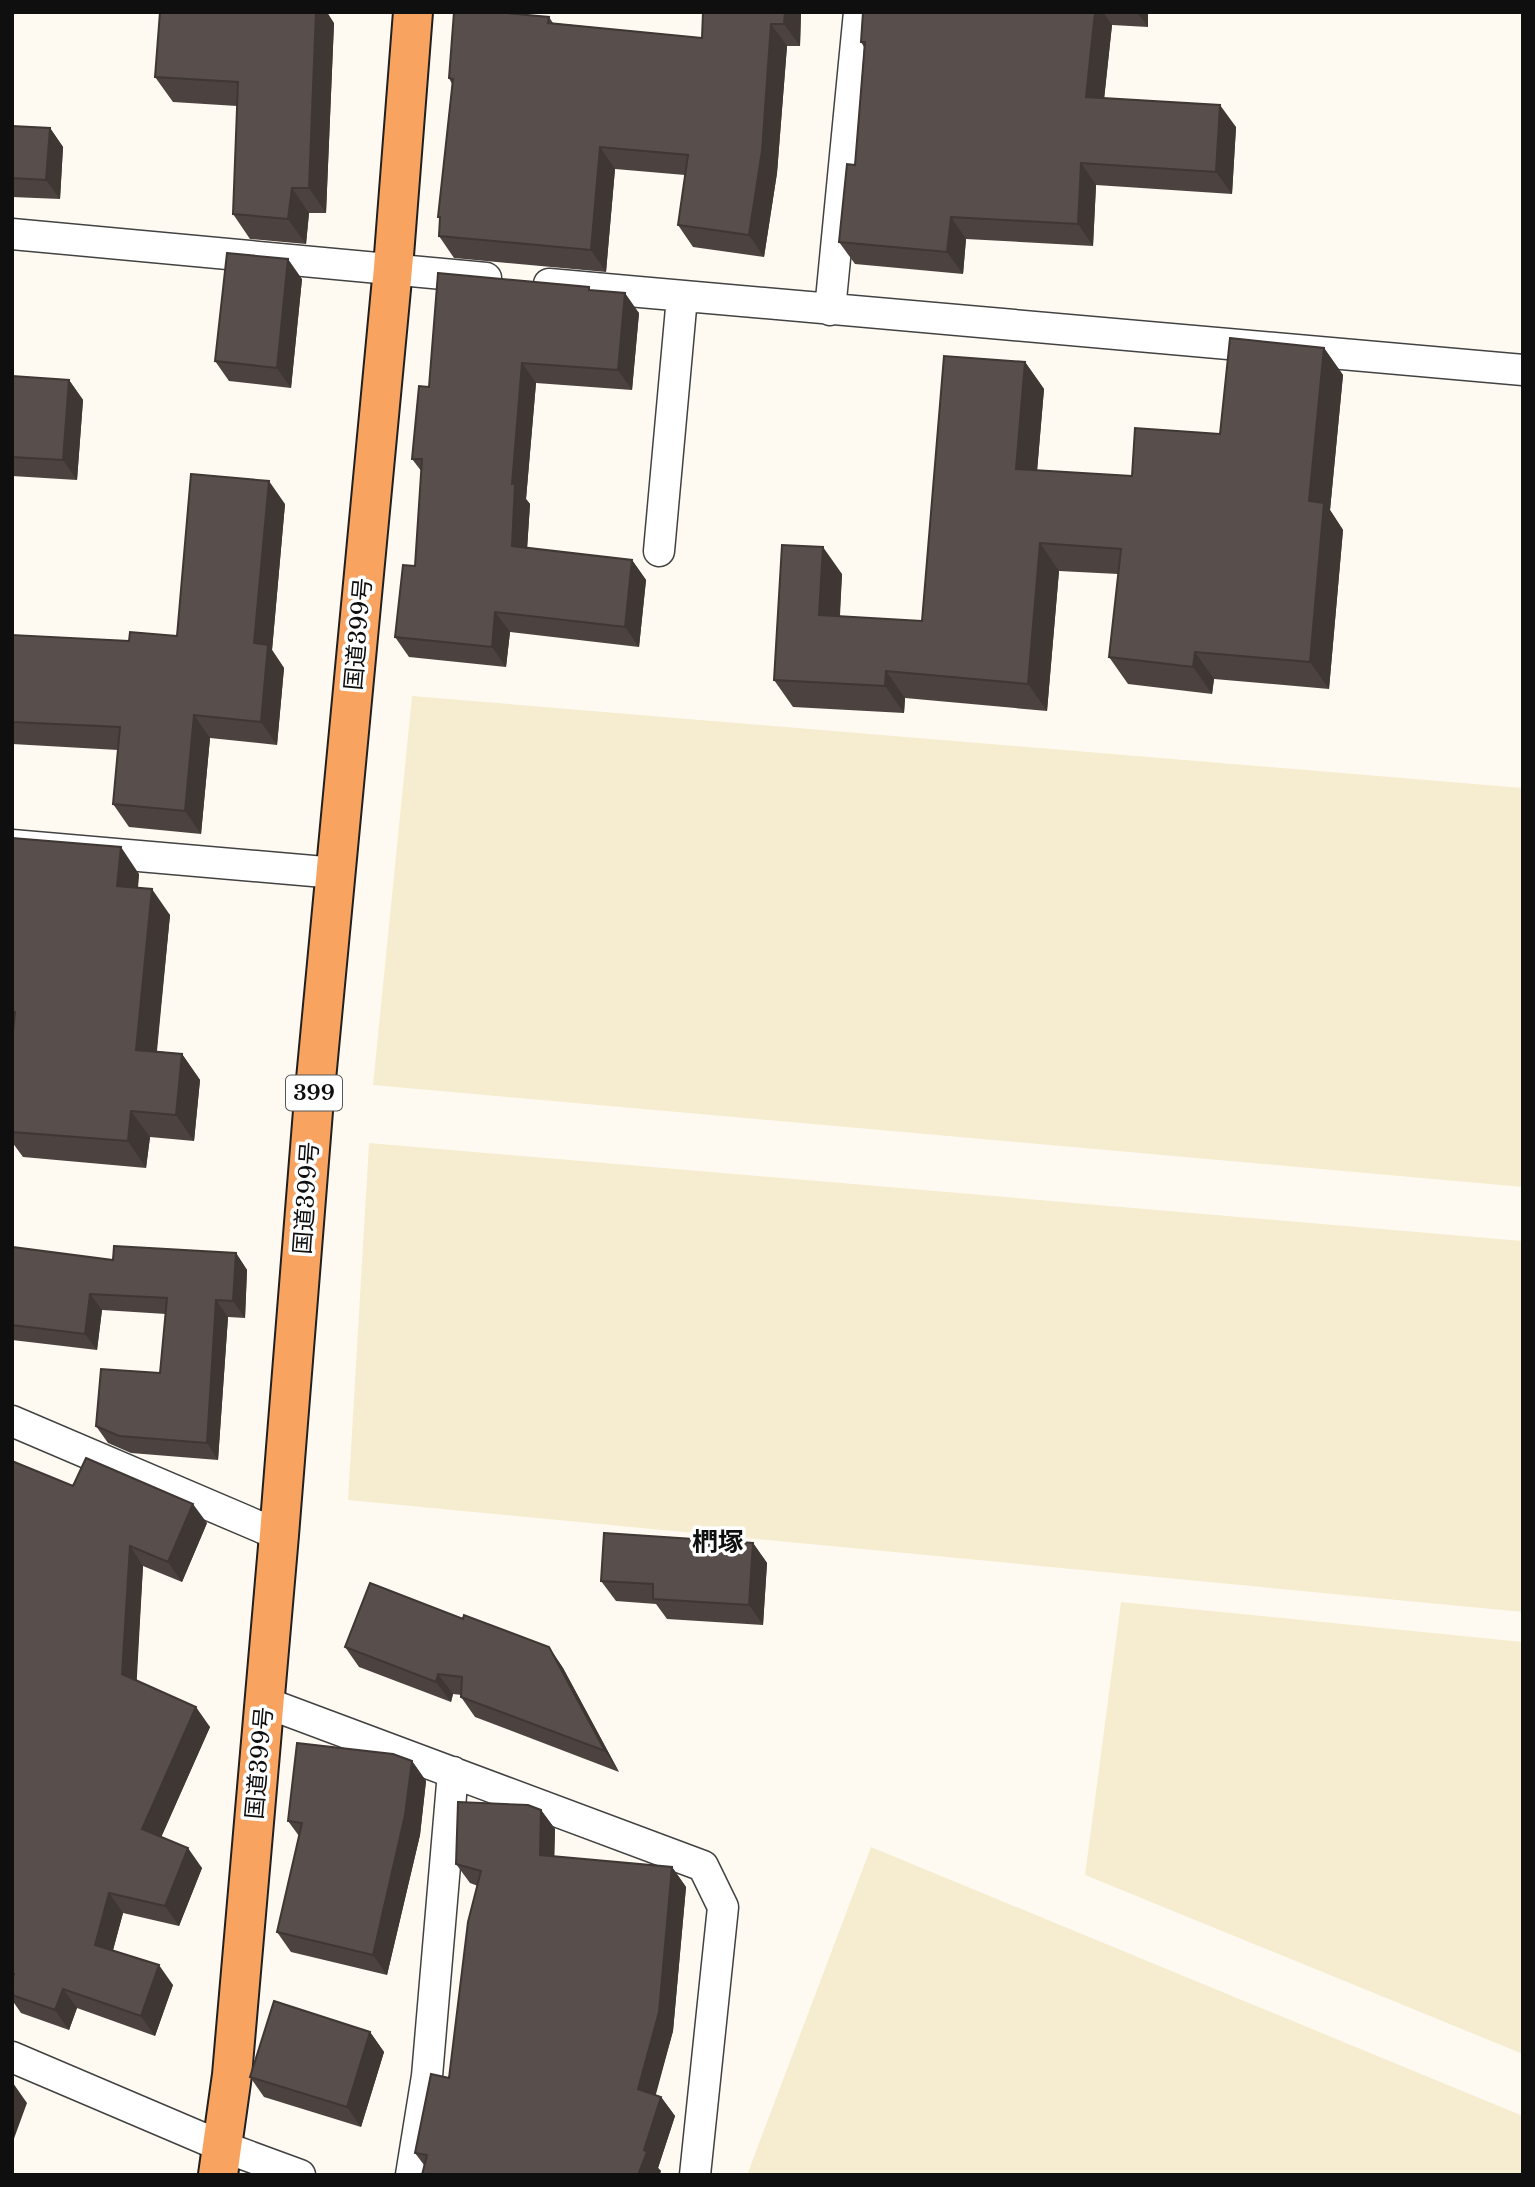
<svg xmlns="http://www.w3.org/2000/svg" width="1535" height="2187" font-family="'Libre Baskerville','Noto Sans JP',serif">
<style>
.farmland{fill:#f6edd1}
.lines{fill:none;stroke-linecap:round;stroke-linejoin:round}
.service-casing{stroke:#424242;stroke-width:33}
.trunk-casing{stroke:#202020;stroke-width:42}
.service{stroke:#fff;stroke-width:30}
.trunk{stroke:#f8a360;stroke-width:38}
.wall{fill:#4c4340}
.shaded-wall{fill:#3e3734}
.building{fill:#584e4b;stroke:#3e3734;stroke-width:2}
.labels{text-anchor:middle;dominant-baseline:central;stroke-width:7;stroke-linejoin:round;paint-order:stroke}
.shield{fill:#fff;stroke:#575757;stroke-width:2}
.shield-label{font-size:21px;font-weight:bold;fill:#0f0f0f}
.street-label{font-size:23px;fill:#0f0f0f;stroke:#fff}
.quarter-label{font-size:26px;font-weight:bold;fill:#0f0f0f;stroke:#fff}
</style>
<rect width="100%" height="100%" fill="#fffaf1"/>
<path class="farmland" d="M412,696l1111,92v399l-1150,-102z
M369,1143l1154,98v371l-1175,-112z
M1121,1602l402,40v412l-438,-179z
M871,1847l652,269v59h-776z"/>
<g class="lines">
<g class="service-casing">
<path id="service" d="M12,234l474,44
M549,284l974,86
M830,310l29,-298
M659,551l23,-254
M12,845l324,28
M12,1421l267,114
M264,1702l439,164 20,41 -28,268
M12,2057l209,89 79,29
M411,2175l16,-99 26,-304"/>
</g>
<g class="trunk-casing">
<path id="trunk" d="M218,2175l14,-100 47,-540 34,-424 80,-843 20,-256"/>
</g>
<use href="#service" class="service"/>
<use href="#trunk" class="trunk"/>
</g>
<path class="wall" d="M703,12h98l-1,34h-13l-10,127 -13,84 -71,-10 -15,-22 7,-50 -70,-6 -9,103 -152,-14 -15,-22 1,-16 -2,-3 14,-133 -3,-6 100,-61 4,6 149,15z
M863,12h285v15l-36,-2 -8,73 132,29 -4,67 -136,-9 -3,61 -127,-7 -3,35 -108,-10 -16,-22 16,-77 9,-118 -3,-5z
M334,23l-8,190h-17l-3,31 -56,-5 -17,-25 4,-108 -64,-4 -18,-25z
M12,126l38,2 13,19 -3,52 -48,-2z
M302,279l-11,109 -62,-7 -14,-20z
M591,291l48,22 -7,77 -96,-7 -10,116 4,5 -3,44 105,12 14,20 -7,67 -129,-15 -4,35 -97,-10 -14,-20 20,-71 7,-94 -10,-13 17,-72z
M1324,348l19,27 -13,135 13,20 -14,159 -115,-10 -2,15 -84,-10 -19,-27 9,-83 -59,-3 -12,140 -142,-13 -1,15 -111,-6 -19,-27 68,-106 -2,42 82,5 103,-259 19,27 -7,81 95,6 88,-42z
M12,376l57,4 14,20 -6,80 -65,-4z
M285,504l-13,146 12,18 -7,77 -67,-7 -9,96 -72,-7 -16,-23 5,-54 -106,-6v-109l117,6 48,-5z
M12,838l127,36 -1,14 32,27 -13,136 25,3 18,26 -6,61 -44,-4 -4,31 -123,-11 -11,-15z
M12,1247l101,13 123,-7 11,17 -2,48 -17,-1 -10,143 -87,-7 -23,-10 -12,-17 64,-53 6,-59 -64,-4 -5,40 -85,-10z
M12,1461l61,25 134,37 -25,59 -39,-16 -7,115 74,46 -49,110 41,31 -23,58 -56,-13 -10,37 60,35 -18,51 -78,-28 -8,22 -48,-17 -9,-13z
M753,1543l14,20 -4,62 -96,-6 -11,-15 -40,-3 -15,-20z
M463,1619l86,28 14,21 56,104 -144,-55 -14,-20 1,-2 -9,-1 -2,8 -92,-35 -14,-20z
M412,1761l14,20 -6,54 -33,140 -96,-23 -14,-20 22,-96 -11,-15z
M541,1810l14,19 -1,27 118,11 14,20 -13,144 -18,64 6,2 14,19 -17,52 3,3 -237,-6 -9,-12 34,-75 29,-192 -8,-3 -14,-19z
M370,2032l14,20 -23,75 -97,-30 -14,-20z"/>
<path class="shaded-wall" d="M315,12h12l7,11 -8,190 -17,-25z
M785,12h16l-1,34 -16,-22z
M1095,12h8l9,13 -10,94 -16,-22z
M1137,12h11v15z
M771,24l16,22 -10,127 -13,84 -15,-22z
M1220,105l16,22 -4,67 -16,-22z
M50,128l13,19 -3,52 -14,-19z
M600,147l15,22 -9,103 -15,-22z
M1081,163l15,22 -3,61 -15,-22z
M292,188l17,25 -3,31 -18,-25z
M951,217l15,22 -3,35 -16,-22z
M288,259l14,20 -11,109 -14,-20z
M625,293l14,20 -7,77 -14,-20z
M1324,348l19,27 -13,135 13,20 -14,159 -19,-27 -1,-161z
M1025,362l19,27 -9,107 -19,-27z
M522,363l14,20 -10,116 4,5 -4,62 -14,-20v-62z
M69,380l14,20 -6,80 -14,-20z
M269,481l16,23 -13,146 12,18 -7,77 -16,-23 -7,-79z
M1040,543l19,28 -12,140 -19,-27z
M823,547l19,27 -4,68 -19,-27z
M632,560l14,20 -7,67 -14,-20z
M495,612l15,20 -4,35 -14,-20z
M1195,652l19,27 -2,15 -19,-27z
M886,671l19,27 -1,15 -19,-27z
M194,715l16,23 -9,96 -16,-23z
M121,847l18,27 -4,38 -18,-26z
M152,889l18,26 -16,161 -18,-26z
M182,1054l18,26 -6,61 -18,-26z
M131,1111l19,26 -4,31 -18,-27z
M236,1253l11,17 -2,48 -12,-17z
M90,1294l12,16 -5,40 -12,-16z
M216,1300l12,17 -10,143 -11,-17z
M193,1504l14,19 -25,59 -14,-20z
M753,1543l14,20 -4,62 -14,-20z
M130,1546l13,20 -7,128 -14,-20z
M549,1647l14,21 56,104 -14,-21z
M438,1674l15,20 -2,8 -15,-20z
M196,1707l14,20 -54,122 -14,-20z
M412,1761l14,20 -6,54 -33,140 -14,-20z
M541,1810l14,19 -1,45 -14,-19z
M188,1848l14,20 -23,58 -14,-20z
M672,1867l14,20 -13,144 -21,78 -14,-20z
M109,1893l14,20 -14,52 -14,-20z
M159,1965l14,20 -18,51 -14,-20z
M63,1989l14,19 -8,22 -14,-20z
M370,2032l14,20 -23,75 -14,-20z
M13,2083l14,20 -15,41v-58z
M661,2097l14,19 -17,52 3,3 -1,4h-22l6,-25z"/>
<path class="building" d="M160,12h156l-7,176h-17l-4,31 -55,-5 5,-132 -83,-5z
M454,12h42l53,5 -1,6 154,15 1,-26h82l-1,12h-13l-9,127 -13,84 -71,-10 10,-70 -88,-8 -9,103 -152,-14 1,-19h-2l15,-138 -4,-1z
M863,12h232l-9,85 134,8 -4,67 -135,-9 -3,61 -127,-7 -4,35 -108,-10 8,-78 8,1 10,-123h-4z
M12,126l38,2 -4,52 -34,-2z
M227,253l61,6 -11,109 -62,-7z
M438,273l151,14v3l36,3 -7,77 -96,-7 -10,121h3l-3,62 120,14 -7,67 -130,-15 -3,35 -97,-10 8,-72 12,1 7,-107h-10l7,-73 10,1z
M1230,338l94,10 -15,153 15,2 -14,159 -115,-10 -2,15 -84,-10 12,-108 -81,-6 -12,141 -142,-13 -1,15 -111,-6 8,-135 41,2 -4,68 103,6 22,-265 81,6 -9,107 116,7 3,-48 85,6z
M12,376l57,4 -6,80 -51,-3z
M191,474l78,7 -15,162 14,2 -7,77 -67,-7 -9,96 -72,-7 7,-77 -108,-5v-87l117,6 1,-9 47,4z
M12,838l109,9 -4,39 35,3 -16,161 46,4 -6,61 -45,-4 -3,30 -116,-9v-91l3,-29h-3z
M114,1246l122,7 -3,48 -17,-1 -9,143 -88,-7 -23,-10 5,-57 59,4 7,-75 -77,-4 -5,40 -73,-9v-78l101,13z
M86,1458l107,46 -25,58 -38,-16 -8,128 74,33 -54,122 46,19 -23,58 -56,-13 -14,52 64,20 -18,51 -78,-27 -8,21 -43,-15v-15l2,-6 -2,-1v-512l61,25z
M604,1533l149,10 -4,62 -96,-6v-15l-52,-3z
M370,1583l93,36 1,-4 85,32 56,104 -144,-54 1,-20 -24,-3 -2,8 -91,-35z
M297,1743l96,11 19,7 -7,54 -32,140 -96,-23 25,-109 -14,-2z
M458,1802l70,3 13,5 -1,45 132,12 -13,145 -21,77 23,8 -17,53 3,2 -9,23h-216l5,-20 -12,-2 16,-79 18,4 19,-156 13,-51 -25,-7z
M274,2001l96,31 -23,75 -97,-30z"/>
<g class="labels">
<rect class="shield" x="286" y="1075.5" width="56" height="35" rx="5"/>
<g class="shield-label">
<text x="314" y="1093">399</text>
</g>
<g class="street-label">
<text transform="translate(358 634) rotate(-85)">国道399号</text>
<text transform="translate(306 1198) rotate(-86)">国道399号</text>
<text transform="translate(259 1763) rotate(-85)">国道399号</text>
</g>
<g class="quarter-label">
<text x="718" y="1542">椚塚</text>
</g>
</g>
<rect width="1535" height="2187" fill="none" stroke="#0f0f0f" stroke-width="28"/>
</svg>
